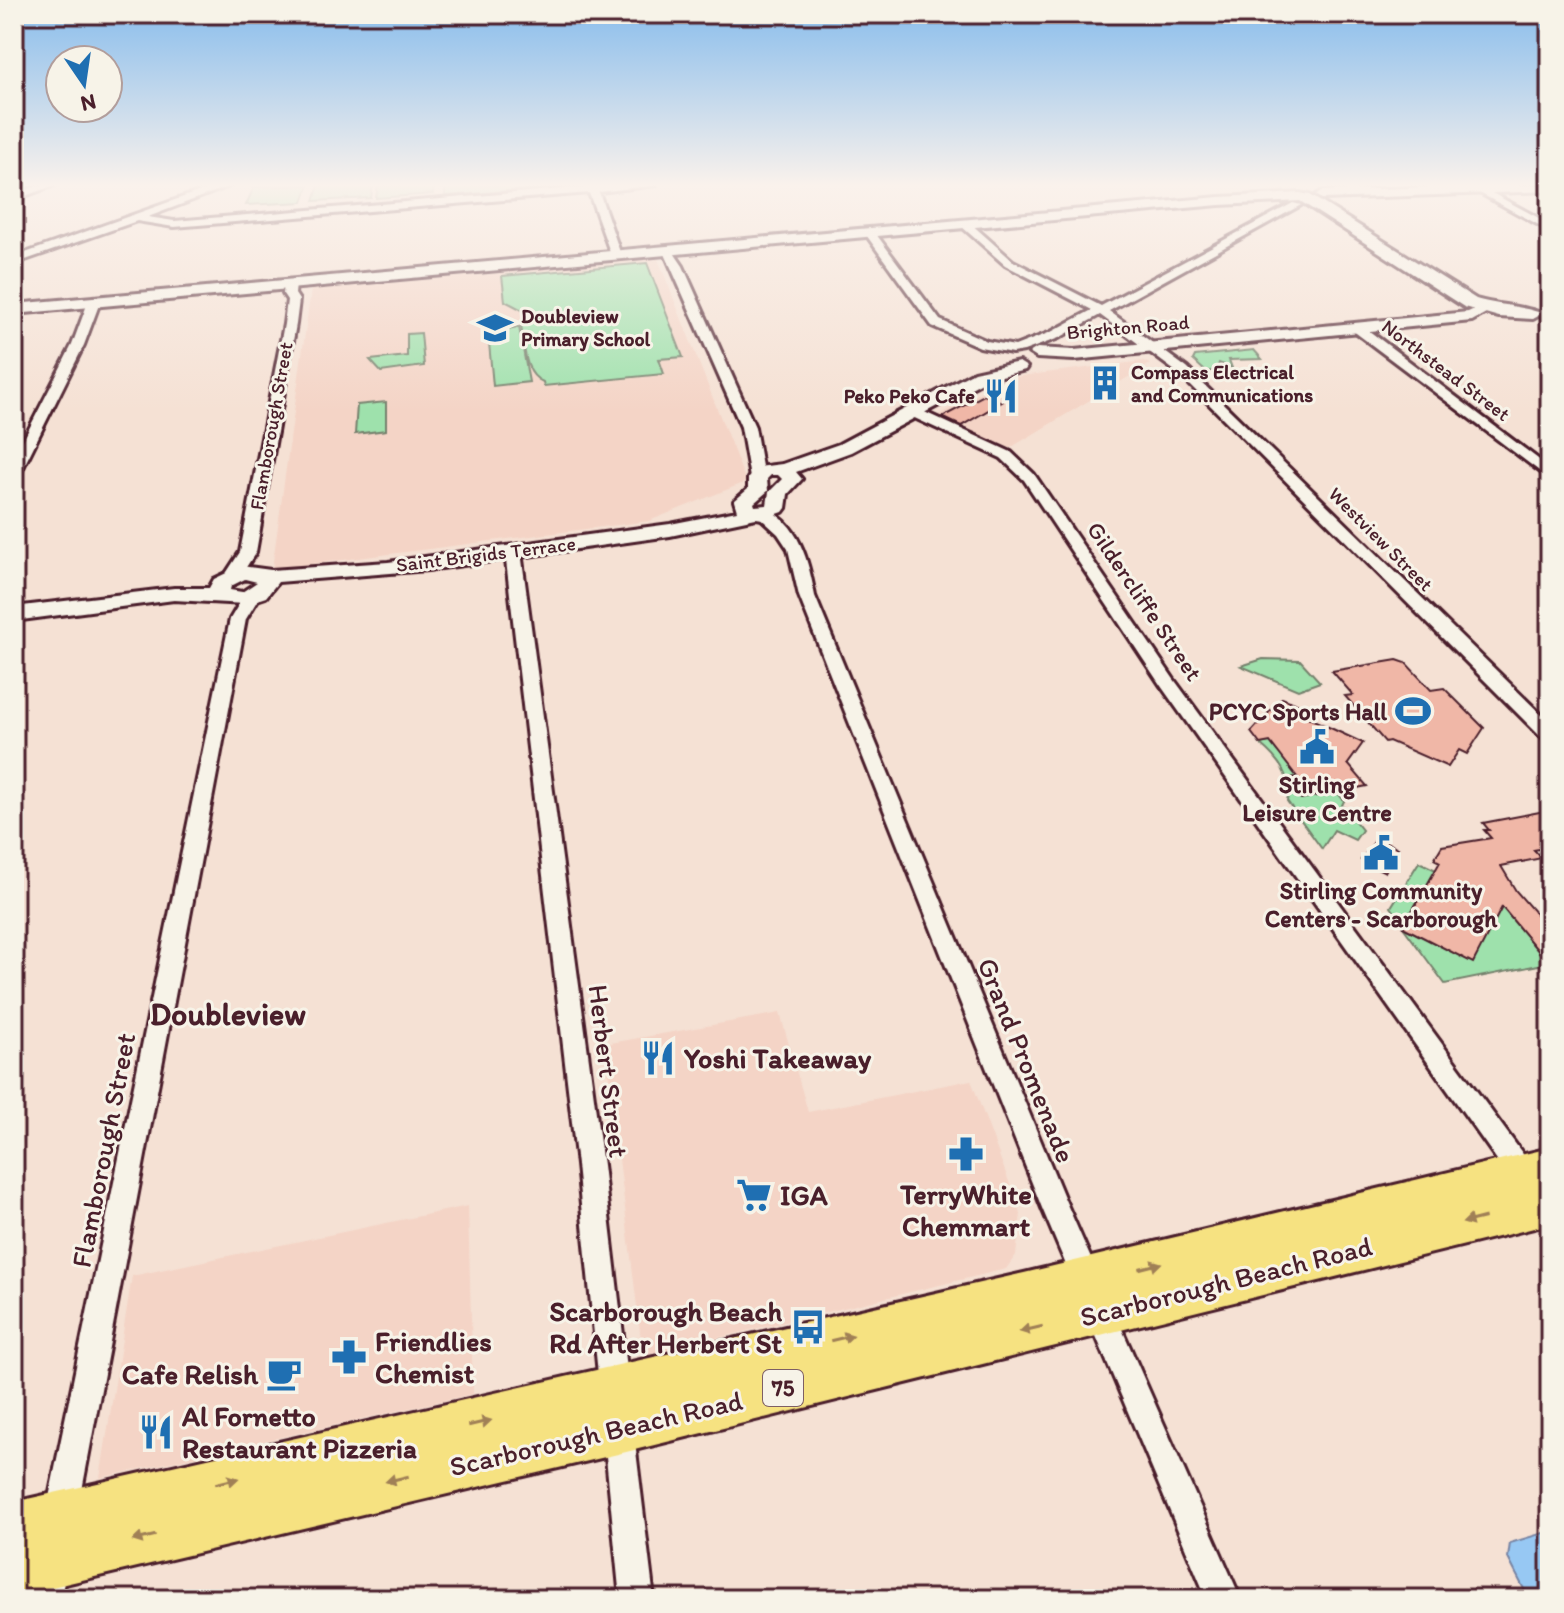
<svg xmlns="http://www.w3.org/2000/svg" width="1564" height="1613" font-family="Itim,sans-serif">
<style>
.built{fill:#f4d4c6}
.green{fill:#9ee1ac;stroke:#74806c;stroke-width:2}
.water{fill:#97c8f3;stroke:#7884a3;stroke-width:2}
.building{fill:#f0b7a7;stroke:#4a1f2b;stroke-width:2}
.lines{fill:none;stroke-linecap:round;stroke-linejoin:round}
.minor-casing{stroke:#4a1f2b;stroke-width:6}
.tertiary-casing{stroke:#4a1f2b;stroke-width:6}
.secondary-casing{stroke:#4a1f2b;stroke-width:6}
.primary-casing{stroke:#4a1f2b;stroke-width:6}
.minor{fill:#f7f3e8;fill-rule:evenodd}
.tertiary{fill:#f7f3e8;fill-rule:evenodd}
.secondary{fill:#f7f3e8;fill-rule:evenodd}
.primary{fill:#f6e281;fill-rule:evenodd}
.oneway{fill:#a08056}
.labels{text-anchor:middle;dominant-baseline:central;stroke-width:6;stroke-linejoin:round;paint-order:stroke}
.far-poi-label{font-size:20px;font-weight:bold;fill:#4a1f2b;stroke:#f7f3e8;text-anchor:start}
.far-street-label{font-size:20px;fill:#4a1f2b;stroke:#f7f3e8}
.shield{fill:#f7f3e8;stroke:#7e5f64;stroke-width:2}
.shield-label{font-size:22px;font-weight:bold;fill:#4a1f2b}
.street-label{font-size:24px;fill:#4a1f2b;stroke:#f7f3e8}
.poi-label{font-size:24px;font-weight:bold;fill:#4a1f2b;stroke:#f7f3e8}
.near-poi-label{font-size:28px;font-weight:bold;fill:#4a1f2b;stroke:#f7f3e8;text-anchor:start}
.near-street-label{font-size:28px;fill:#4a1f2b;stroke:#f7f3e8}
.district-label{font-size:32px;font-weight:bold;fill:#4a1f2b;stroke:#f7f3e8}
</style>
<rect width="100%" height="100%" fill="#f5e1d4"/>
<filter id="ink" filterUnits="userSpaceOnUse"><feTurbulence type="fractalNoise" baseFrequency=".0125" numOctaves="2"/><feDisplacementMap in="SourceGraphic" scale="16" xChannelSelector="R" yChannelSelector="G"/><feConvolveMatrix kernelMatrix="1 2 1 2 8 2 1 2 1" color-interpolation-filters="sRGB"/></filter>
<g filter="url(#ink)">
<path class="built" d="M658,259l88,223 -97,39 -377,48 39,-279z
M1144,361l6,3 -140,84 -74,-32 64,-34 20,-6z
M780,1013l28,99 163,-32 50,134 -5,41 -10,14 -363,87 -38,-312z
M468,1206l5,188 -373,84 32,-202z"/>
<path class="green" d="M309,185l-6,17 -57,3 8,-18z
M319,185h54l-2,13 -57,3z
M378,185h56l-1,9 -57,4z
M445,185h136l-136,11z
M647,263l36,94 -24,2 5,15 -120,12 -1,-4c-20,-8 -18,-37 -22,-56l10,-8 -1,-4 -25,-13 -3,-25z
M519,327l10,55 -36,4 -5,-54z
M421,333l3,33 -43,6 -11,-12 37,-4v-22z
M1254,350l8,9 -33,1 3,8 -13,-5 -2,7 -11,2 -13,-12 2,-4z
M386,402v28l-31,4 2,-29z
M1263,659l37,1 20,22 -22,8 -57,-24z
M1270,742l7,9 8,-2 15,27 -13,3 50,13 7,9 -2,4 20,25 -7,10 -21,-10 -12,19 -35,-48c6,-24 -9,-42 -27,-57z
M1419,862l17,8 -32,54 -13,-17z
M1502,907l46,56 -103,21 -42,-57 69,35z"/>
<path class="water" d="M1550,1531v68h-21l-21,-41 2,-15z"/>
<path class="building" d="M984,395l18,7 -41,24 -19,-9z
M1397,660l9,3 25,27 13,-2 40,40 -17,26 -8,-4 -11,17 -59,-26 -4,1 -40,-46 8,-1 -21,-24z
M1282,698l15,6 -3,4 17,7 -2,3 54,25 -15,21 19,22 -66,13 -15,-20 11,-2 -27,-35 -10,2 -9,-12z
M1550,810v37l-16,3 8,8 -41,8 15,25 34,39v35l-48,-58 -29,56 -70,-36 37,-65 -6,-3 8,-13 49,-8 -7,-8h5l-6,-7z
M1377,838l21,10 -13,24 -24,-12z"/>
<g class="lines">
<g class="minor-casing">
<path id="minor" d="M40,185h15l-41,15v-6z
M217,185h15l-84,32 26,4 437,-36h45l-57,7 22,63 -5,3 -5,-3 -22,-62 -415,34 -37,-6 -123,43v-7z
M1465,185h12l73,39v7z
M1293,203l8,2 -192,106 78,57 363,355v17l-7,-1 -364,-365 -79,-59 -41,23 -35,13 -12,2 -32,-6 -48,-21 -68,-94 9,-2 67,90 47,21 28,5 36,-14 41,-22 -87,-45 -44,-39v-4h8l44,39 88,45z
M662,247h8l13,19 72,161 9,51 -2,3 -5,1 -7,-4 -9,-51z
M290,281l6,3 -1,10 4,6 -3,24 -40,228 -17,26 -6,2 -8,-5 15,-23 44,-228 3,-24 -4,-6 1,-10z
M94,299l6,3 -16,43 -63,127 -7,4v-18l58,-113 16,-43z
M1352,324h8l190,144v11l-198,-149z
M908,409h10l93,43 23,22 139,204 377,513v35l-9,-4 -380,-536 -137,-206 -23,-22 -93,-43z
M763,508c36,12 46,55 52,88l251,606 175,397h-34l-165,-391 -243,-612 -11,-47 -10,-15 -23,-21z
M513,547l8,5 82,613 27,229 -4,11 -11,4 -11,-4 -4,-11 -23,-229 -72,-613z
M252,591l8,5 -14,23 -169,898 -5,11 -11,5 -11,-5 -5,-11 185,-898 16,-27z
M618,1411l11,4 4,11 21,173h-34l-17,-173 4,-11z
M51,1548l12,4 4,12 -6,35h-34l12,-47z"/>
</g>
<g class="tertiary-casing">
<path id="tertiary" d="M1486,185h64v6l-228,8 -6,-4 6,-4z
M1550,299v10l-7,-2v-6z
M1485,304l8,5 -21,12 -398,39 -37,-2 -8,-5 8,-5 37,2 394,-38z
M1019,362l8,5 -2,3 -39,10 -135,72 -55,20 6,7 -14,15 -2,14 -3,4 -20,7 -7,-1 -86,18 -242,34 -150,12 -12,15 -21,7 -71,-4 -160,21v-14l160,-19h35l5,-9 27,-13 30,4 117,-8 282,-38 67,-13 -3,-10 14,-12v-11l10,-11 24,-3 57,-20 135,-72zM771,475h7l4,4 -13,13 -2,13 -12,1 -1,-3 14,-12 -1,-12zM245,579l12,3 -15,10 -12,-2 1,-4z"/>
</g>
<g class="secondary-casing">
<path id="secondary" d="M1300,193l10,2 166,104c15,5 59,9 66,15l-9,5 -34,-2 -35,-10 -164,-106 -81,4 -1205,109v-10l1205,-107z"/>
</g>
<g class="primary-casing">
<path id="primary" d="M1550,1148v76l-932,230 -604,142v-94l1010,-229z"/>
</g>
<use href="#minor" class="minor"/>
<use href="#tertiary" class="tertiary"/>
<use href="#secondary" class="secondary"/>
<use href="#primary" class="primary"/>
</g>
<defs><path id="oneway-solid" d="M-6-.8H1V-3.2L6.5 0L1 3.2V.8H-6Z" transform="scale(2)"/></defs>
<g class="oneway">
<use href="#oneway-solid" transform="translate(1474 1220) rotate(166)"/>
<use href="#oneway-solid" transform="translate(1150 1266) rotate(-14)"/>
<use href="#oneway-solid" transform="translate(1031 1329) rotate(167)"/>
<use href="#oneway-solid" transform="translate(842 1338) rotate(-13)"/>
<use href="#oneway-solid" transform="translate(480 1423) rotate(-13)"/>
<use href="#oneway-solid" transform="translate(397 1479) rotate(167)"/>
<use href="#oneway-solid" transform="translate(227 1481) rotate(-13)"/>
<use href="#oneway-solid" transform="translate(144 1538) rotate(167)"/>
</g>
</g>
<linearGradient id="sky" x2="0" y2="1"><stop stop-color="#87bcec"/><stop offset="0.45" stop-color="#faf2ec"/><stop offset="1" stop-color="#faf2ec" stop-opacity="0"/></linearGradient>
<rect width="1564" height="411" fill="url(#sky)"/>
<defs>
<g id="school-bare" transform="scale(2.76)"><path d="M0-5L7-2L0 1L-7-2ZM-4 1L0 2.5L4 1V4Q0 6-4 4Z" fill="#1f6fb2" stroke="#f7f3e8" stroke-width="2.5" paint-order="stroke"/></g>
<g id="building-bare" transform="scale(2.76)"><path d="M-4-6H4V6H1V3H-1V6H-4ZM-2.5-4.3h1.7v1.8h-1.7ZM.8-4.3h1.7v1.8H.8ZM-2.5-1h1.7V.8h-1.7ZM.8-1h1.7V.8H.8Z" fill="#1f6fb2" stroke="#f7f3e8" stroke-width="2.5" paint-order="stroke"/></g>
<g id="restaurant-bare" transform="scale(2.76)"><path d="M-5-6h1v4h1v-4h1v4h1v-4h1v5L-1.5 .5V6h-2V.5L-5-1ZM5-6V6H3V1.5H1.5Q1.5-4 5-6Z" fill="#1f6fb2" stroke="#f7f3e8" stroke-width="2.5" paint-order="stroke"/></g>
<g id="stadium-bare" transform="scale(2.76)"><path d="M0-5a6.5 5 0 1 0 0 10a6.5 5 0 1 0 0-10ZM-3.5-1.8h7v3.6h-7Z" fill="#1f6fb2" stroke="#f7f3e8" stroke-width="2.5" paint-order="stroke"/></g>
<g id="civic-bare" transform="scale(2.76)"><path d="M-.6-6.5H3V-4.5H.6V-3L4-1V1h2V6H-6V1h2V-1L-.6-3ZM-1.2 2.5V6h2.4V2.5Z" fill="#1f6fb2" stroke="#f7f3e8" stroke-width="2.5" paint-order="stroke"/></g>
<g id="pharmacy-bare" transform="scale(2.76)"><path d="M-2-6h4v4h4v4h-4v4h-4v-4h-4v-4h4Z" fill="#1f6fb2" stroke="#f7f3e8" stroke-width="2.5" paint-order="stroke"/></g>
<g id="supermarket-bare" transform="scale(2.76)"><path d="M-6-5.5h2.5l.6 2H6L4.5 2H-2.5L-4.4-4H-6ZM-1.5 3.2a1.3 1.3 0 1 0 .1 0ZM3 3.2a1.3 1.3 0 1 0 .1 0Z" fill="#1f6fb2" stroke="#f7f3e8" stroke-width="2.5" paint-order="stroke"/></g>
<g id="bus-bare" transform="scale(2.76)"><path d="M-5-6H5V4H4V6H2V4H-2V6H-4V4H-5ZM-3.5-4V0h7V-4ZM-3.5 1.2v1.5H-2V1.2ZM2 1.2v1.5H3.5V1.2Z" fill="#1f6fb2" stroke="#f7f3e8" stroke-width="2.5" paint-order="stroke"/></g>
<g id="cafe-bare" transform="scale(2.76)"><path d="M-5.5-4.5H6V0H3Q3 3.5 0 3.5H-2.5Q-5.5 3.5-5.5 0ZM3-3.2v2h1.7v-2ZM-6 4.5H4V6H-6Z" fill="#1f6fb2" stroke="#f7f3e8" stroke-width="2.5" paint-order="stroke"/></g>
</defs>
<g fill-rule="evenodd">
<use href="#school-bare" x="495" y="328"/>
<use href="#building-bare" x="1105" y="383"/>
<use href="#restaurant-bare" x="1001" y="396"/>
<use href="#stadium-bare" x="1413" y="711"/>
<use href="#civic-bare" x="1317" y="747"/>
<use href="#civic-bare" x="1381" y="853"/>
<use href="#restaurant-bare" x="658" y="1058"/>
<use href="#pharmacy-bare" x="966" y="1154"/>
<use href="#supermarket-bare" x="754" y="1195"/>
<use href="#bus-bare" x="808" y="1327"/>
<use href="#pharmacy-bare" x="349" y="1357"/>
<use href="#cafe-bare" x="284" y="1374"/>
<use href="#restaurant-bare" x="156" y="1432"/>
</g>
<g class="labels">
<g class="far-poi-label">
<text x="521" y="316">Doubleview<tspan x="521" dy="23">Primary School</tspan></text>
<text x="1131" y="372">Compass Electrical<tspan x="1131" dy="23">and Communications</tspan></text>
<text x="975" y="396" text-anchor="end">Peko Peko Cafe</text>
</g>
<g class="far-street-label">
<text transform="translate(1128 327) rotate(-5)">Brighton Road</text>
<text transform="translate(1446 370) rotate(37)">Northstead Street</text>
<text transform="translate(271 426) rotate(-80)">Flamborough Street</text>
<text transform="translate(1381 539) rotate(45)">Westview Street</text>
<text transform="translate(486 554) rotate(-7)">Saint Brigids Terrace</text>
</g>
<rect class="shield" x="763" y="1370" width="40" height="36" rx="6"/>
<g class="shield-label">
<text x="783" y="1388">75</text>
</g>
<g class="street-label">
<text transform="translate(1145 601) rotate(56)">Gildercliffe Street</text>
</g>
<g class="poi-label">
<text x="1387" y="711" text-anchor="end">PCYC Sports Hall</text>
<text x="1317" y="784">Stirling<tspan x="1317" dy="28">Leisure Centre</tspan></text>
<text x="1381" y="890">Stirling Community<tspan x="1381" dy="28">Centers - Scarborough</tspan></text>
</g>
<g class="near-poi-label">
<text x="684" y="1058">Yoshi Takeaway</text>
<text x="966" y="1194" text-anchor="middle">TerryWhite<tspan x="966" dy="32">Chemmart</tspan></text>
<text x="780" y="1195">IGA</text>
<text x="782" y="1311" text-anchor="end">Scarborough Beach<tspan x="782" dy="32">Rd After Herbert St</tspan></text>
<text x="375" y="1341">Friendlies<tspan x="375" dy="32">Chemist</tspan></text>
<text x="258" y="1374" text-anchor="end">Cafe Relish</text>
<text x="182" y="1416">Al Fornetto<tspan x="182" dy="32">Restaurant Pizzeria</tspan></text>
</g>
<g class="near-street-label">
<text transform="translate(1027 1060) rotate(68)">Grand Promenade</text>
<text transform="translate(609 1071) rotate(83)">Herbert Street</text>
<text transform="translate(103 1150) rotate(-79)">Flamborough Street</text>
<text transform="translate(1226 1281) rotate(-14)">Scarborough Beach Road</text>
<text transform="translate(596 1433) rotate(-13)">Scarborough Beach Road</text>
</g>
<g class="district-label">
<text x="228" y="1014">Doubleview</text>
</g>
</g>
<rect width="1564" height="1613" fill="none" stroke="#f7f3e8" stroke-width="48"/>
<rect x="24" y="24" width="1516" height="1565" fill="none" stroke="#4a1f2b" stroke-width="3" filter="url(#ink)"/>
<g transform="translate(84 84) rotate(167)"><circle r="38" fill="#f7f3e8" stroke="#b29e9c" stroke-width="2"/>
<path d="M0-6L14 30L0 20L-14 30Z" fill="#1f6fb2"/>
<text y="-12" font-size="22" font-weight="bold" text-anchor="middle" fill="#4a1f2b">N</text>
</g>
</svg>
